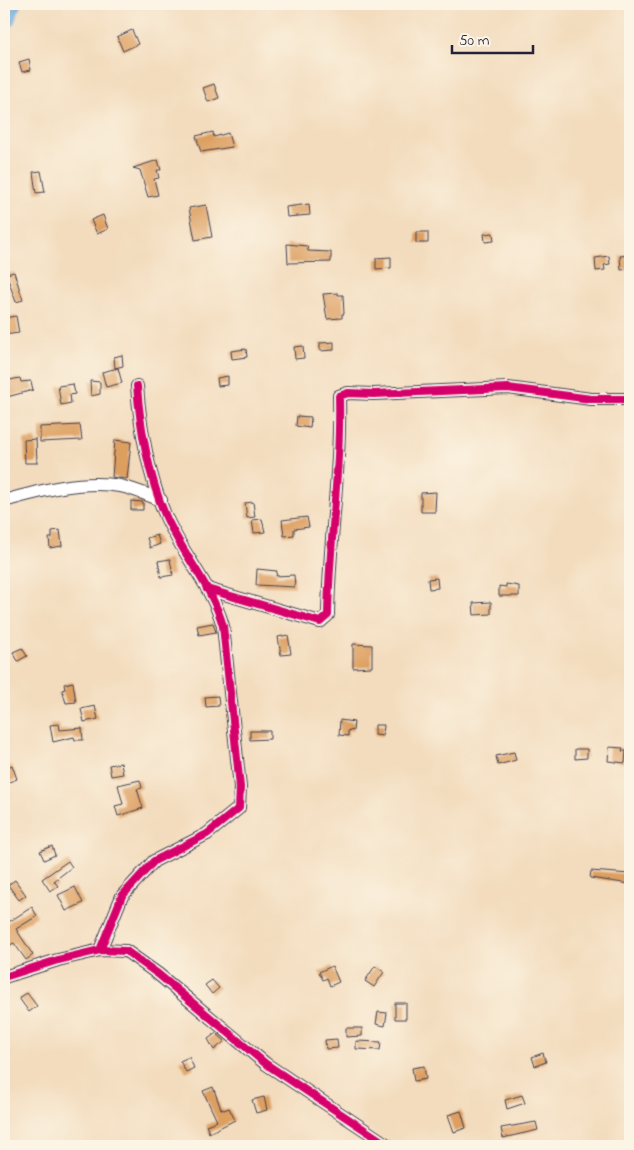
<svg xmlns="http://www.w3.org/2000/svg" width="634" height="1150" font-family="'Indie Flower',sans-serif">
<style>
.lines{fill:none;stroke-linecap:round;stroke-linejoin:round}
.river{stroke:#64a5d8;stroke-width:20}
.building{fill:#dd9f60}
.minor-casing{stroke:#413e4e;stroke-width:14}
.minor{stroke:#fff;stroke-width:12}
.cycleway-casing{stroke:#fcf5e5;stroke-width:11}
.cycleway{stroke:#d6006c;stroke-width:8}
</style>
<rect width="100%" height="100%" fill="#fcf5e5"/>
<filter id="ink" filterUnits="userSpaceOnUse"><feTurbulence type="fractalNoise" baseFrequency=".02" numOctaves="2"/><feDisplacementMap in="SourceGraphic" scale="10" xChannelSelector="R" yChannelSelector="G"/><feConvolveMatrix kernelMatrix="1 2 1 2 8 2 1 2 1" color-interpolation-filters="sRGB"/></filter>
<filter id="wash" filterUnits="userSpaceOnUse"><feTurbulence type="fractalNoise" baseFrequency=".0096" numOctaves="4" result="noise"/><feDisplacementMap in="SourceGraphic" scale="20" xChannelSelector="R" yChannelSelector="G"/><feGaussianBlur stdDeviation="1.12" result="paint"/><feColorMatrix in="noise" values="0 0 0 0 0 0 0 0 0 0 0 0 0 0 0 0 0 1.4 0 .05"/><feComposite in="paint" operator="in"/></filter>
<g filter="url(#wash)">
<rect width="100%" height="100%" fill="#f3dcbd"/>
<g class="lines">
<path class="river" d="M4,22l7,-18"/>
</g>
<g id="blocks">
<path class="building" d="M132,30l6,14 -15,7 -6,-14z
M29,59l2,11 -9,2 -3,-10z
M214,84l5,14 -11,4 -5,-14z
M213,132l1,5 14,-4 4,14 -31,5 -5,-16z
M158,160l3,10h-4l2,8 -5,1 4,16 -10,2 -8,-27 -7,-2z
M41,171l4,21 -9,1 -3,-21z
M309,204l1,11 -23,2 -1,-10z
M206,205l6,32 -17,3 -6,-32z
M103,215l5,14 -11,5 -6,-14z
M416,232h12v11h-12z
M493,233l1,8 -9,1 -1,-8z
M287,244l20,2 1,5 23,1v10l-43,1z
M630,255v14l-9,1 -1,-14z
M609,256l1,8 -6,1 1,5 -9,1 -1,-13z
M391,257v11l-15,1v-11z
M14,272l9,28 -7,2 -10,-28z
M338,293v2h5l1,19h-2v4l-15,1 -4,-25z
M16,316l3,17 -15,2v-17z
M334,342v8l-14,1v-8z
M303,346l1,12 -9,1 -1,-12z
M246,349l1,8 -15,2 -1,-8z
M122,355l1,11 -8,2 -1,-11z
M118,368l4,15 -16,4 -4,-15z
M228,376v9l-10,1 -1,-8z
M20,378l1,4 10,-1 2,9 -26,7 -3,-16z
M90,381l10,1v12l-9,2z
M73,384l2,10 -5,1 1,8 -10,2 -3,-19z
M297,416l14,1 -1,11 -14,-2z
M80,425l2,15 -42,2v-15z
M36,439l1,24h-12l-1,-23z
M115,440l16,2 -4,37 -15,-2z
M436,492l-1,20h-14v-19z
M131,501l12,1v8h-12z
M253,502l2,15 -8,1 -2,-15z
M307,517l2,10 -15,2v6l-10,1 -2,-16z
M262,519l3,13 -11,1 -2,-13z
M60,530l2,16 -12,2 -1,-10h3v-7z
M157,535l3,9 -10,4 -3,-10z
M170,559l3,16 -12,2 -3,-16z
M257,569l20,2 -1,5 18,-1 1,12 -39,-2z
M437,578l1,10 -9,1 -1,-10z
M506,584l13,2v10h-20v-10l7,1z
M491,602v12l-17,1 -1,-12z
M213,623l3,9 -17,3 -2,-9z
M288,635l3,19 -10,1 -3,-18z
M353,644l19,1v22l-19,1z
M22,648l5,8 -9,5 -5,-9z
M73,682l3,20 -10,1 -4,-13 3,-1 -1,-5z
M218,696l1,10 -13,1 -1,-10z
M95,706l3,13 -14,3 -3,-13z
M340,720l14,2 -1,9 -5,-1v6l-9,-1z
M59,724l1,6 22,-2 1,12h-8l-1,-3 -21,5 -3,-17z
M375,725h9l-1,11 -8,-1z
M250,731h20v8l-20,1z
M609,747l14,1 -1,3h4l-1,12 -17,-2z
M575,749h12v9l-12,1z
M514,752l2,8 -18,5 -2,-9z
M121,763l2,11 -12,2 -2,-11z
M12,765l5,14 -13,5v-15z
M140,780l2,8 -5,1 6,19 -25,8 -3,-10 8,-2 -5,-19z
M52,846l3,9 -11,5 -4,-9z
M68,861l4,6 -18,14 4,5 -8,5 -8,-12z
M591,871l39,3v10l-40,-6z
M15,880l11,15 -7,5 -11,-15z
M75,887l8,16 -17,8 -8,-16z
M32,907l5,9 -21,13 17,26 -7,5 -12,-17 -10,5v-23z
M332,966l7,16 -9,4 -3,-8 -4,2 -4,-8z
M375,966l9,6 -10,15 -9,-6z
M212,980l7,8 -7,6 -7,-9z
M27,993l10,13 -8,6 -10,-14z
M395,1003h11v16h-11z
M378,1012l9,1 -2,13 -9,-2z
M346,1028h16v8l-16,1z
M216,1033l9,8 -11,9 -6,-11z
M337,1039l1,9 -12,1 -1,-9z
M356,1041l25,1 -1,8 -24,-1z
M543,1053l3,9 -11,4 -3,-9z
M189,1057l5,11 -8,4 -6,-11z
M424,1066l2,13 -12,2 -2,-13z
M213,1087l8,22 3,1 5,-2 6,12 -26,13 -3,-8 11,-4 -14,-30z
M522,1095l3,8 -18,6 -2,-9z
M264,1097l3,13 -11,3 -4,-13z
M461,1111l5,17 -12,4 -6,-17z
M536,1122l2,8 -35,8 -2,-10z"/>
</g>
</g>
<g filter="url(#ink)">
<use href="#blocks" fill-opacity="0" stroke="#413e4e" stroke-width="1"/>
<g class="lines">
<g class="minor-casing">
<path id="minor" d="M4,501c35,-10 79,-22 116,-15 14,3 28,9 41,14
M207,589l113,33 8,-7c1,-73 13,-146 11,-219l9,-3 26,1 134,-6 83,11h39
M100,950l22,-54 32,-35 53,-27 32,-26 1,-21 -17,-161c-11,-40 -40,-71 -57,-109 -17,-39 -26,-89 -29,-131
M4,977l54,-17 42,-10 26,1 32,23 108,90 123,82"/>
</g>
<use href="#minor" class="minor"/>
<g class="cycleway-casing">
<path id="cycleway" d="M207,589l113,33 8,-7c1,-73 13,-146 11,-219l9,-3 26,1 134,-6 83,11h39
M100,950l22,-54 32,-35 53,-27 32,-26 1,-21 -17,-161c-11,-40 -40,-71 -57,-109 -17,-39 -26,-89 -29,-131
M4,977l54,-17 42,-10 26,1 32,23 108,90 123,82"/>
</g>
<use href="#cycleway" class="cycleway"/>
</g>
</g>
<rect width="634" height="1150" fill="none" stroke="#fcf5e5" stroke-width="20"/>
<path d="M452 45v8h81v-8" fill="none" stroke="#22223b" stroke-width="2.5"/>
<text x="459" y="45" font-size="15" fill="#22223b" stroke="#fcf5e5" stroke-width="4" paint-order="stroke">50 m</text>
</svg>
